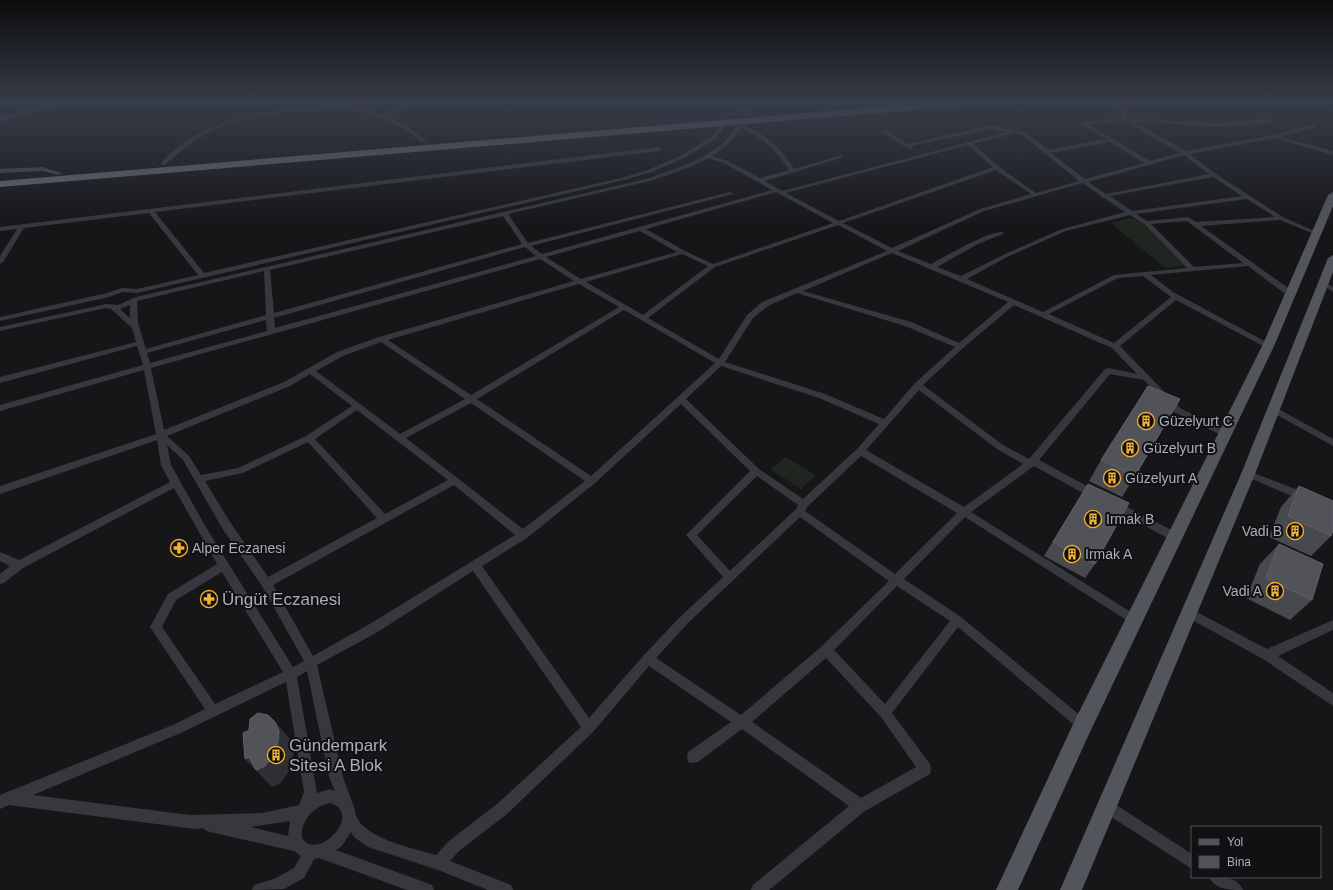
<svg xmlns="http://www.w3.org/2000/svg" width="1333" height="890" font-family="Helvetica,sans-serif">
<style>
.green{fill:#1e261f}
.lines{fill:none;stroke-linecap:round;stroke-linejoin:round}
.street{fill:#37383d;fill-rule:evenodd}
.secondary{fill:#45474d;fill-rule:evenodd}
.primary{fill:#53555c;fill-rule:evenodd}
.highway{fill:#63666e;fill-rule:evenodd}
.wall{fill:#47494d}
.shaded-wall{fill:#2f3033}
.building{fill:#525359;stroke:#5f6168}
.labels{text-anchor:middle;dominant-baseline:central;stroke-width:4;stroke-linejoin:round;paint-order:stroke}
.poi-label{font-size:14px;fill:#a8adb8;stroke:#111113;text-anchor:start}
.near-poi-label{font-size:17px;fill:#a8adb8;stroke:#111113;text-anchor:start}
</style>
<rect width="100%" height="100%" fill="#161618"/>
<path class="green" d="M1132,218l10,5 43,43 -20,2 -54,-45z
M786,457l30,19 -15,13 -31,-20z"/>
<g class="lines">
<path class="street" d="M325,103h4v3c9,2 15,-3 24,-3l-2,2 32,10 24,-12h6l-26,13 21,11 19,14 -5,1 -18,-13 -27,-13 -30,-8 -11,2 -10,-2c-35,4 -73,5 -106,19 -21,8 -38,23 -55,38l-5,-1c44,-49 103,-51 164,-58z
M739,103h5l4,13h-4z
M1117,103h5l6,15 89,5 53,-4 3,2 -3,2 -53,4 -84,-6 53,30 87,-16 41,-11 3,2 -1,1 -36,10 53,14v4l-59,-17 -84,16 26,20 67,43 36,16 -5,1 -34,-14 -79,6 93,66v4h-6l-40,-30 -97,9 22,17 99,53 -4,2h-3l-89,-47 -56,46 60,62 47,23 1,2 -1,2h-6l-47,-23 -30,-32 -34,-6 -71,86 59,32 2,3 -2,3h-6l-58,-32 -63,46 168,105 2,3 -2,3 -4,2 -4,-2 -166,-106 -61,62 57,38 126,104 2,4 -2,4 -4,2 -4,-2 -121,-102 -66,86 38,51 1,5 -1,5 -65,37 -96,79h-18l2,-5 96,-79 -107,-77 -44,33 -5,1 -5,-1 -1,-5 1,-5 43,-30 -82,-56 -56,66 -86,82 -48,37 -9,10 61,24 2,5h-25l-50,-20 -70,-23 -14,-10 -3,-5 -9,14 -6,4 91,33 5,2 2,5h-27l-88,-32 -5,1 -10,19 -20,11 -32,1 2,-5 22,-7 18,-10 7,-12 -7,-5 -84,-19 -5,-2 -1,-2 -9,1 -186,-24 -9,4v-14l175,-71 30,-15 -55,-82 18,-33 49,-30 -43,-76 -151,80 -19,15 -4,1v-10l10,-8 -10,-5v-9l19,8 151,-78 -9,-17 -4,-25 -157,54v-8l156,-52 -12,-64 -144,41v-6l143,-40 -6,-19 -137,37v-6l136,-35 -4,-14 -21,-19 -5,-1 -106,23v-4l106,-23 12,1 18,-8 510,-118c27,-9 55,-18 77,-36 7,-6 14,-18 21,-23l3,2 -3,3c21,9 38,24 50,44l47,-14 3,2 -79,24 17,10 225,-59 -16,-3 -80,17 2,2 -3,2 -28,-18v-2h4l22,14 83,-19 34,7 23,18 58,-11 -25,-15 3,-2 39,-4zM1125,121l55,32 -30,8 -61,-36zM742,128c20,9 36,24 47,42l-29,8 -32,-17 -16,-5 15,-11zM1014,133l7,1 58,47 -43,12 -37,-26 -26,-23zM1110,142l34,21 -59,16 -34,-26zM968,145l25,22 -154,54 -53,-28zM1184,155l25,19 -103,20 -18,-12zM708,158l16,5 48,27 -230,64 -11,-8 202,-52 -3,-2 -202,51 -20,-29 142,-33 40,-14zM996,170l35,24 -51,15 -88,39 -49,-25zM1213,177l29,19 -110,15 -22,-15zM1083,183l17,12 1,2 3,1 21,14 -63,17 -59,26 -42,21 -24,-9 41,-23 25,-10v-2c-13,-2 -59,25 -72,32l-33,-13 86,-40zM776,192l57,31 -120,41 -28,-13 -39,-22zM1247,199l28,18 -79,5 -8,-5 -41,4 -11,-7zM1130,215l14,9 43,44 -73,7 -71,37 -76,-33 40,-22 59,-26zM503,216l19,28 -248,69 -4,-43zM1187,221l56,42 -49,4 -43,-43zM838,225l49,26 -125,51 -15,13 -28,44 -71,-41 67,-51zM640,231l37,21 -96,27 -35,-22zM525,247l11,9 -261,72 -1,-10zM892,253l116,49 -49,41 -48,-21 -108,-31zM682,254l26,12 -65,49 -57,-33zM540,259l34,22 -195,56 -42,15 -53,30 -120,48 -13,-62zM264,271l2,44 -120,34 -8,-26 -1,-22zM1143,276l28,21 -57,46 -65,-29 69,-36zM579,284l40,23 -148,88 -83,-55zM797,293l108,33 50,21 -40,36 -31,36 -59,-25 -100,-32 28,-44 15,-12zM130,305v13l-10,-9zM1014,305l98,43 25,26 -29,-6 -3,1 -76,90 -26,-14 -80,-60 40,-37zM624,310l91,53 -124,113 -114,-77zM266,320l1,11 -117,32 -3,-10zM381,342l84,57 -65,35 -84,-63 27,-15zM721,366l98,32 60,26 -22,25 -54,50 -44,-30 -73,-70zM310,374l42,32 -46,30 -68,32 -37,7 -12,-19 -22,-20 123,-50zM919,390l78,59 26,15 -59,43 -98,-57zM471,403l114,78 -62,48 -117,-91zM681,404l69,67 -64,64 37,42 -43,40 -36,38 -55,63 -107,-152 45,-28 68,-55zM357,410l91,70 -63,34 -70,-75zM308,442l69,76 -109,59 -38,-55 -25,-41 38,-8zM167,445l16,15 39,68 40,58 42,75 -11,6 -86,-138 -36,-64zM861,456l96,57 -62,61 -90,-63 2,-4zM757,476l41,29 -2,4 -66,62 -33,-36zM454,485l61,50 -147,90 -55,31 -40,-71zM800,517l89,64 -67,65 -81,69 -85,-57 32,-35zM473,571l108,156 -84,77 -48,37 -13,14c-21,-6 -80,-18 -81,-45l-12,-33 -26,-112 59,-32zM222,572l61,100 -68,32 -53,-77 14,-27zM897,586l53,35 -65,83 -51,-54zM826,658l55,59 35,50 -55,31 -109,-76zM307,671l22,106 6,14 -5,-2 -13,4 -20,-116zM286,682l18,110 -5,13 -37,8 -72,2 -157,-20 150,-63zM330,803c2,1 6,2 8,4 17,16 -22,53 -36,31 -2,-17 12,-32 28,-35zM290,821l-2,15 -37,-9z
M721,123l5,1 -10,15 -32,19 -32,14 -28,8 -487,113 -14,-1 -14,5 -109,24v-4l107,-24 15,-5 15,1 61,-14 -49,-62 -125,15 -21,34 -3,2v-8l17,-27 -17,2v-4l659,-80 3,2 -3,2 -504,61 49,61 417,-95 27,-8 32,-14 32,-19z
M1323,281l10,6v5l-12,-8 -2,-1z
M1273,406l60,33v7l-63,-35 -1,-2 1,-2z
M1248,471l50,19 10,9 -2,3h-6l-8,-6 -47,-20 -2,-2 2,-2z
M1114,500l65,34 1,3 -1,3 -4,1 -4,-1 -60,-33 -2,-3 2,-3z
M1189,608l78,41 66,-29v10l-55,26 55,37v13l-70,-47 -78,-43 -2,-3 2,-3z
M1107,799l85,55v15l-90,-58 -2,-5 2,-5z
M1209,877c13,0 28,-1 34,13 -13,0 -28,0 -34,-13z"/>
<path class="secondary" d="M50,103h12l-62,18v-4z
M42,167l20,6 -4,2 -16,-4 -42,2v-4z"/>
<path class="primary" d="M1333,192v14l-58,138 -185,388 -72,158h-22l80,-172 187,-374 65,-149z
M1333,255v17l-78,202 -173,416h-22l181,-416 87,-216z"/>
<path class="highway" d="M925,103h40l-4,3 -961,81v-6z"/>
</g>
<path class="wall" d="M1101,460l34,16 -13,21 -33,-16z
M1088,484l7,80 -10,14 -41,-22z
M1299,486l32,50 -20,20 -42,-19 12,-30z
M1279,544l33,56 -22,20 -44,-22 14,-34z"/>
<path class="shaded-wall" d="M275,722l15,17 4,9 -1,11 -4,12 -8,12 -9,4 -27,-28z"/>
<path class="building" d="M1148,386l32,13 -45,77 -34,-16z
M1088,484l41,19 -34,61 -42,-22z
M1299,486l34,15v29l-2,6 -43,-20z
M1279,544l44,20 -11,36 -46,-22z
M258,713l10,2 7,7 4,9 -1,11 -4,12 -9,12 -9,4 -7,-13 -4,2 -2,-26 6,-3 1,-11z"/>
<linearGradient id="sky" x2="0" y2="1"><stop stop-color="#0c0c0d"/><stop offset="0.45" stop-color="#363c48"/><stop offset="1" stop-color="#363c48" stop-opacity="0"/></linearGradient>
<rect width="1333" height="228" fill="url(#sky)"/>
<defs>
<g id="building-ring" transform="scale(0.9)"><circle r="9.5" fill="#111113" stroke="#f2b134" stroke-width="1.5"/><path d="M-4-6H4V6H1V3H-1V6H-4ZM-2.5-4.3h1.7v1.8h-1.7ZM.8-4.3h1.7v1.8H.8ZM-2.5-1h1.7V.8h-1.7ZM.8-1h1.7V.8H.8Z" fill="#f2b134"/></g>
<g id="pharmacy-ring" transform="scale(0.9)"><circle r="9.5" fill="#111113" stroke="#f2b134" stroke-width="1.5"/><path d="M-2-6h4v4h4v4h-4v4h-4v-4h-4v-4h4Z" fill="#f2b134"/></g>
</defs>
<g fill-rule="evenodd">
<use href="#building-ring" x="1146" y="421"/>
<use href="#building-ring" x="1130" y="448"/>
<use href="#building-ring" x="1112" y="478"/>
<use href="#building-ring" x="1093" y="519"/>
<use href="#building-ring" x="1295" y="531"/>
<use href="#pharmacy-ring" x="179" y="548"/>
<use href="#building-ring" x="1072" y="554"/>
<use href="#building-ring" x="1275" y="591"/>
<use href="#pharmacy-ring" x="209" y="599"/>
<use href="#building-ring" x="276" y="755"/>
</g>
<g class="labels">
<g class="poi-label">
<text x="1159" y="421">Güzelyurt C</text>
<text x="1143" y="448">Güzelyurt B</text>
<text x="1125" y="478">Güzelyurt A</text>
<text x="1106" y="519">Irmak B</text>
<text x="1282" y="531" text-anchor="end">Vadi B</text>
<text x="192" y="548">Alper Eczanesi</text>
<text x="1085" y="554">Irmak A</text>
<text x="1262" y="591" text-anchor="end">Vadi A</text>
</g>
<g class="near-poi-label">
<text x="222" y="599">Üngüt Eczanesi</text>
<text x="289" y="745">Gündempark<tspan x="289" dy="20">Sitesi A Blok</tspan></text>
</g>
</g>
<rect x="1191" y="826" width="130" height="52" fill="#111113" stroke="#4d4f55"/>
<rect x="1199" y="839" width="20" height="6" fill="#53555c" stroke="#4d4f55"/>
<text x="1227" y="846" font-size="12" fill="#a8adb8">Yol</text>
<rect x="1199" y="856" width="20" height="12" fill="#525359" stroke="#4d4f55"/>
<text x="1227" y="866" font-size="12" fill="#a8adb8">Bina</text>
</svg>
